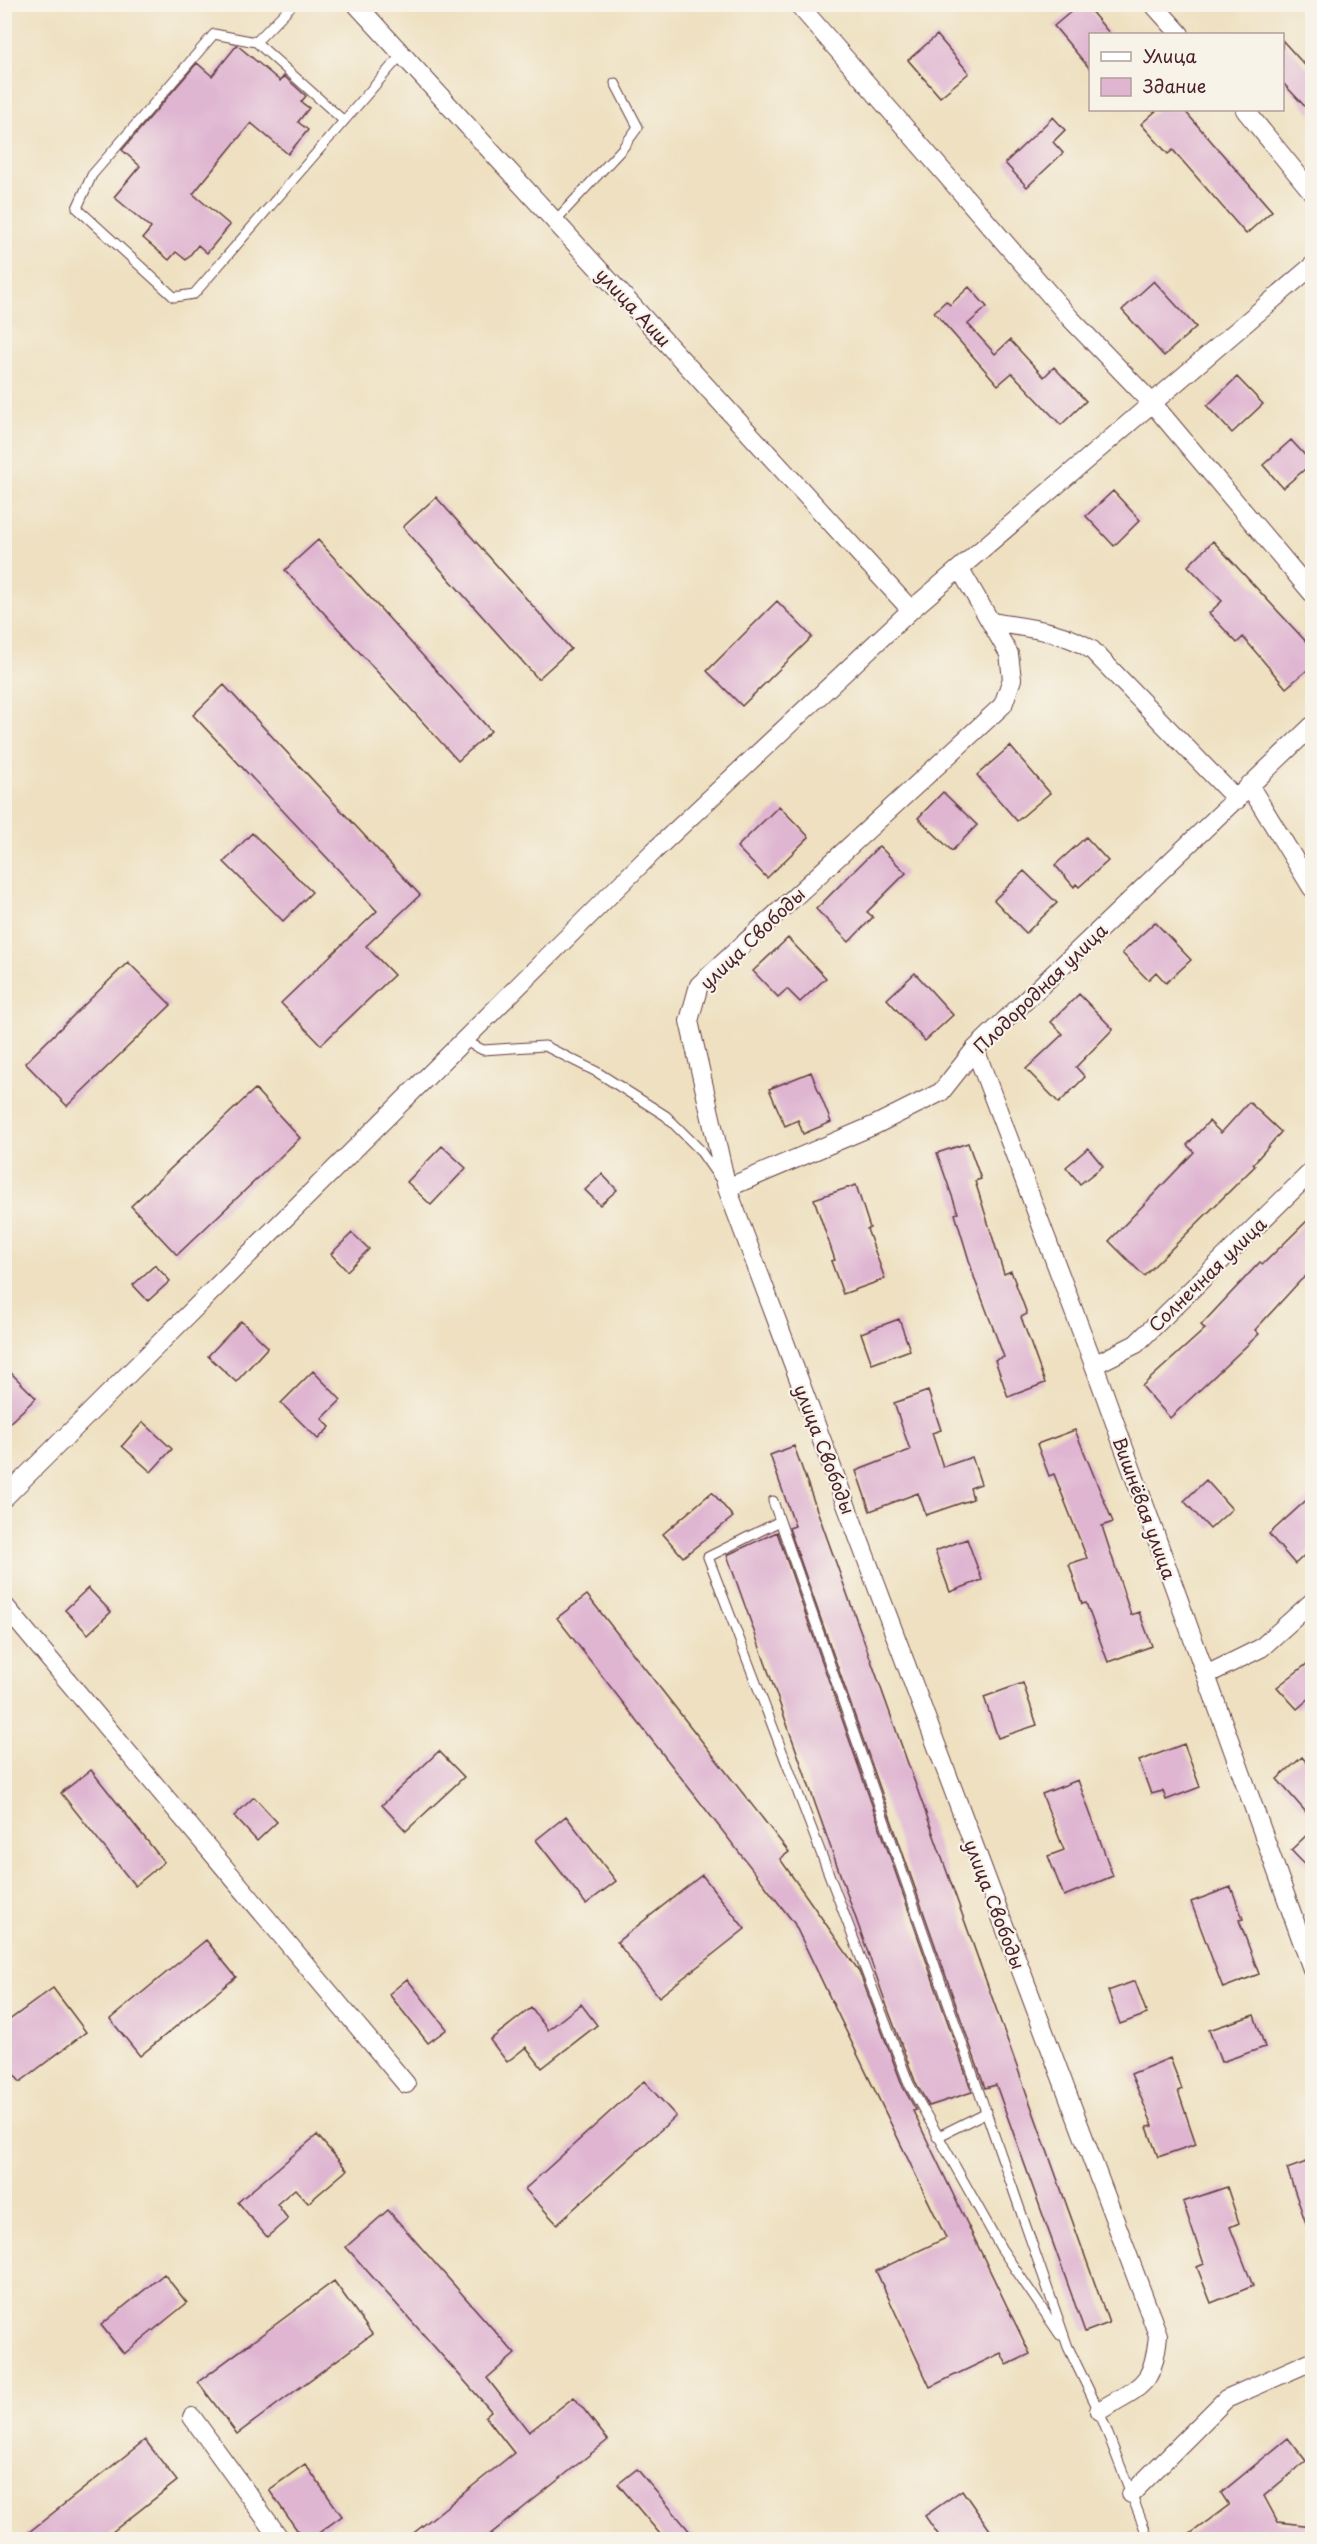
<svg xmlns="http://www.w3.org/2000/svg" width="1317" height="2544" font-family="'Playpen Sans',sans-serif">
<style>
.building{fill:#dfb5d1}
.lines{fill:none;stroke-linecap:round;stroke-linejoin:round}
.service-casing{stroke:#633c41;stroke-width:11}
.minor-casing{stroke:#633c41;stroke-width:20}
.service{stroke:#fff;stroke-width:9}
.minor{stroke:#fff;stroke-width:18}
.labels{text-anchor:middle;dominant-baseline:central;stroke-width:4.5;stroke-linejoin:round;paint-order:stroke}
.street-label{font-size:18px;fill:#4a1f2b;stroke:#f7f3e8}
</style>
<rect width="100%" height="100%" fill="#f7f3e8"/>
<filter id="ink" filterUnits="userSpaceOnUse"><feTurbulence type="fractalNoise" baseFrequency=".0167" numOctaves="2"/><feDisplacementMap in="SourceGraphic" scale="12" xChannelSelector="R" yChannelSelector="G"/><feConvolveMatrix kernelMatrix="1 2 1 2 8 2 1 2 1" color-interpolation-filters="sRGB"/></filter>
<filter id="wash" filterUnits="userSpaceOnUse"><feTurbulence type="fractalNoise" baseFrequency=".008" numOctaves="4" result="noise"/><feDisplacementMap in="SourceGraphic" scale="24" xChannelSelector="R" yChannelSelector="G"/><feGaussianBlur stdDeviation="1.35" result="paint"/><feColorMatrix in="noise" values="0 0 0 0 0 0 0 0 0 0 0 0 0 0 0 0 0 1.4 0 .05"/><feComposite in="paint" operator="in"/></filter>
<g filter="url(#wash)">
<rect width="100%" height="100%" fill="#eee0c0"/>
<g id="blocks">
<path class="building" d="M1080,4h5l25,30h-20v35l-36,-43z
M937,35l32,38 -29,24 -32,-37z
M1282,40l30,33v41l-30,-32z
M237,45l43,36 4,-5 22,20 -5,6 8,6 -11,14 10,8 -20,24 -37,-31 -58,71 37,31 -23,28 -9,-8 -12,15 -10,-8 -7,8 -26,-22 8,-10 -37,-31 26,-31 -18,-16 75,-87 15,13z
M1157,110h27l88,101 -26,23 -73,-84 -5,4 -27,-30z
M1053,117l12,13 -12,12 10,11 -36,34 -22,-24z
M1154,281l42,46 -32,29 -42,-46z
M969,287l18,20 -19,17 27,30 15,-14 34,37 10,-10 32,34 -25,24 -49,-52 -14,12 -64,-73 12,-11 4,4z
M1237,377l26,27 -31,29 -25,-27z
M1291,440l21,23 -29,25 -20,-23z
M1113,491l27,29 -26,26 -28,-30z
M436,497l135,152 -33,30 -135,-152z
M318,540l173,191 -33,30 -173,-191z
M1213,541l99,107v18l-26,22 -43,-51 -6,6 -28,-30 13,-12 -34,-35z
M777,601l35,36 -70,69 -35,-35z
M224,685l196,210 -54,51 28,29 -73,70 -40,-42 96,-92 -184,-196z
M1010,746l40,47 -33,28 -40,-46z
M943,792l34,33 -25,26 -34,-33z
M779,806l30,31 -42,41 -30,-31z
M252,833l60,59 -29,29 -59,-59z
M1086,837l22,24 -29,26 -3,-3 -2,3 -19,-22z
M879,846l27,27 -39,39 6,5 -24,25 -33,-33z
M1024,871l33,32 -31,30 -32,-33z
M1155,922l36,38 -25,23 -10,-11 -8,8 -26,-27z
M788,938l38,40 -26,24 -13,-13 -9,8 -25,-26z
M128,962l43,43 -104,101 -42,-43z
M915,973l38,42 -28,26 -38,-42z
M1079,994l34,35 -37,38 9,10 -26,26 -33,-34 37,-35 -12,-12z
M811,1072l20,50 -28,12 -5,-14 -13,6 -16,-37z
M255,1089l45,49 -123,117 -46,-49z
M1249,1102l32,30 -28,32 2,2 -111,110 -35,-35 85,-89 -7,-7 22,-24 12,12z
M968,1143l13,36 -6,2 29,93 7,-3 16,43 -6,3 24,66 -37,14 -13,-37 9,-3 -29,-77 -20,-66 3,-1 -21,-60z
M442,1146l24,22 -35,37 -24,-23z
M1088,1148l15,18 -23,18 -14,-17z
M602,1174l15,16 -17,15 -15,-15z
M856,1185l14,43 -3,1 18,50 -42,15 -12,-33 4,-1 -21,-61z
M1312,1216v55l-12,10 -45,49 4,4 -89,84 -28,-32 63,-57 -4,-4 59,-63 3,2z
M352,1233l17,16 -22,22 -16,-17z
M155,1265l15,16 -22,20 -15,-16z
M899,1319l11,31 -38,14 -11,-31z
M241,1321l27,26 -32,35 -28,-26z
M4,1366l32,32 -32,30z
M313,1371l28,29 -19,19 8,8 -12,12 -37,-36z
M928,1391l13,39 -9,3 11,34 29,-10 9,27 -11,4 3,11 -47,16 -8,-22 -48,18 -14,-40 54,-21 -16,-47z
M143,1422l29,27 -21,23 -29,-26z
M1075,1430l38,92 -11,4 29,89 8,-3 13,34 -44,16 -22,-59 -4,1 -13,-40 18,-6 -33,-84 -5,2 -12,-32z
M794,1446l315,877 -24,9 -89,-247 -11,3 -196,-560 6,-2 -25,-71z
M1206,1480l26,29 -22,20 -26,-28z
M712,1492l21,25 -50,40 -20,-23z
M1312,1495v53l-17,16 -26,-30z
M777,1532l195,560 -43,14 -14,-25 -26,-69 -162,-457z
M967,1539l15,41 -32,12 -15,-41z
M88,1588l23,24 -23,22 -23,-24z
M587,1595l202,257 -9,7 79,112 44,116 13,23 -3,1 117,243 -23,11 -6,-12 -71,34 -54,-116 70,-33 -152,-315 -237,-305z
M1312,1660v36l-15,13 -20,-22z
M1023,1683l14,42 -39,13 -14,-41z
M1184,1744l16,43 -34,13 -3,-9 -12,3 -12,-33z
M439,1751l25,26 -58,54 -24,-26z
M1302,1757l10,12v50l-35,-40z
M91,1770l73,92 -29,24 -74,-93z
M1078,1780l35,96 -49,20 -16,-40 16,-6 -22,-56z
M254,1797l23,25 -20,19 -23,-25z
M566,1816l50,65 -30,23 -50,-64z
M1312,1830v42l-21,-22z
M702,1875l43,54 -86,68 -42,-55z
M1231,1887l12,32 -4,1 20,54 -36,14 -32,-86z
M206,1940l30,37 -96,79 -30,-37z
M407,1979l40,50 -19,14 -39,-49z
M1135,1981l12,33 -27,10 -12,-33z
M53,1988l33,44 -66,50 -16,-20v-38z
M581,2004l16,21 -55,43 -16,-21 -19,15 -17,-22 41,-32 17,22z
M1254,2015l11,32 -44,15 -12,-32z
M1170,2058l12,31 -4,2 18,53 -38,13 -11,-30 6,-1 -22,-52z
M644,2081l32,35 -119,108 -32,-35z
M317,2135l30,35 -39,33 -13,-14 -18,15 11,15 -21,18 -29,-35z
M1312,2160v74l-2,1 -23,-66z
M1227,2187l12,36 -9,4 23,59 -42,17 -14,-36 7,-3 -21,-62z
M388,2210l127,144 -28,24 42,54 45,-35 34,43 -125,100h-78l109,-87 -29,-37 6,-5 -145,-164z
M164,2274l23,29 -63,51 -23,-29z
M334,2281l38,53 -135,100 -39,-52z
M1288,2438l18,23 -42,35 14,26 34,4v14h-130l47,-35 -8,-12z
M145,2440l32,41 -75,59h-83z
M305,2464l37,52 -33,24h-5l-35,-50z
M637,2469l60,71h-32l-47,-56z
M962,2490l35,50h-55l-17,-24z"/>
</g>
</g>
<g filter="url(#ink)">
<use href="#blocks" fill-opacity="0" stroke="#633c41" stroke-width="1.5"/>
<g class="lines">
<g class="service-casing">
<path id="service" d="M293,4l-37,38 -42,-8 -122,141 -15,33 97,89 20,-3 208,-240
M256,42l88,79
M555,221l67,-72 16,-22 -23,-44
M463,1040l20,10 62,-4 52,26 69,44 33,33 21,30
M773,1501l295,846 31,64 50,129
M780,1521l-72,36 201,527 92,164 59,87
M937,2137l50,-25"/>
</g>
<g class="minor-casing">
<path id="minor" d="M356,4l555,606
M798,4l272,314 83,86 159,189
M1153,4l27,30
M1245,110l67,82
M960,569l49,85 3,25 -9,26 -304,280 -10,36 38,167 431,1147c-5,53 -17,50 -59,76
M992,622c34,6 71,8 100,28l145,150
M1249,785l63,103
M975,1049l119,316 218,604
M727,1188l148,-63 66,-33 34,-43 337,-323
M1094,1365l42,-21 176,-173
M4,1498l650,-647 257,-241 401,-344
M4,1605l402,479
M1206,1675l55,-27 51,-46
M192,2417l89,123
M1131,2494l95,-95 86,-38"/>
</g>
<use href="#service" class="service"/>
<use href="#minor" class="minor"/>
</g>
</g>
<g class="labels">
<g class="street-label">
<text transform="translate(634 307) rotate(47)">улица Аиш</text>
<text transform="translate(752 938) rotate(-44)">улица Свободы</text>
<text transform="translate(1040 988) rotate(-44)">Плодородная улица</text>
<text transform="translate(1207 1274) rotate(-44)">Солнечная улица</text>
<text transform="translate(825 1449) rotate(69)">улица Свободы</text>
<text transform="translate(1145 1508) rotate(70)">Вишнёвая улица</text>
<text transform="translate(995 1904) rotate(69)">улица Свободы</text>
</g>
</g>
<rect width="1317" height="2544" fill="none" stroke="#f7f3e8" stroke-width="24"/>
<rect x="1089" y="33" width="195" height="78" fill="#f7f3e8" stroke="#b29e9c" stroke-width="1.5"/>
<rect x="1101" y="52" width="30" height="9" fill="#ffffff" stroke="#b29e9c" stroke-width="1.5"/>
<text x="1143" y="63" font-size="18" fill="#4a1f2b">Улица</text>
<rect x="1101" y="78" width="30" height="18" fill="#dfb5d1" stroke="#b29e9c" stroke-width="1.5"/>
<text x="1143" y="93" font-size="18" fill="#4a1f2b">Здание</text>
</svg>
